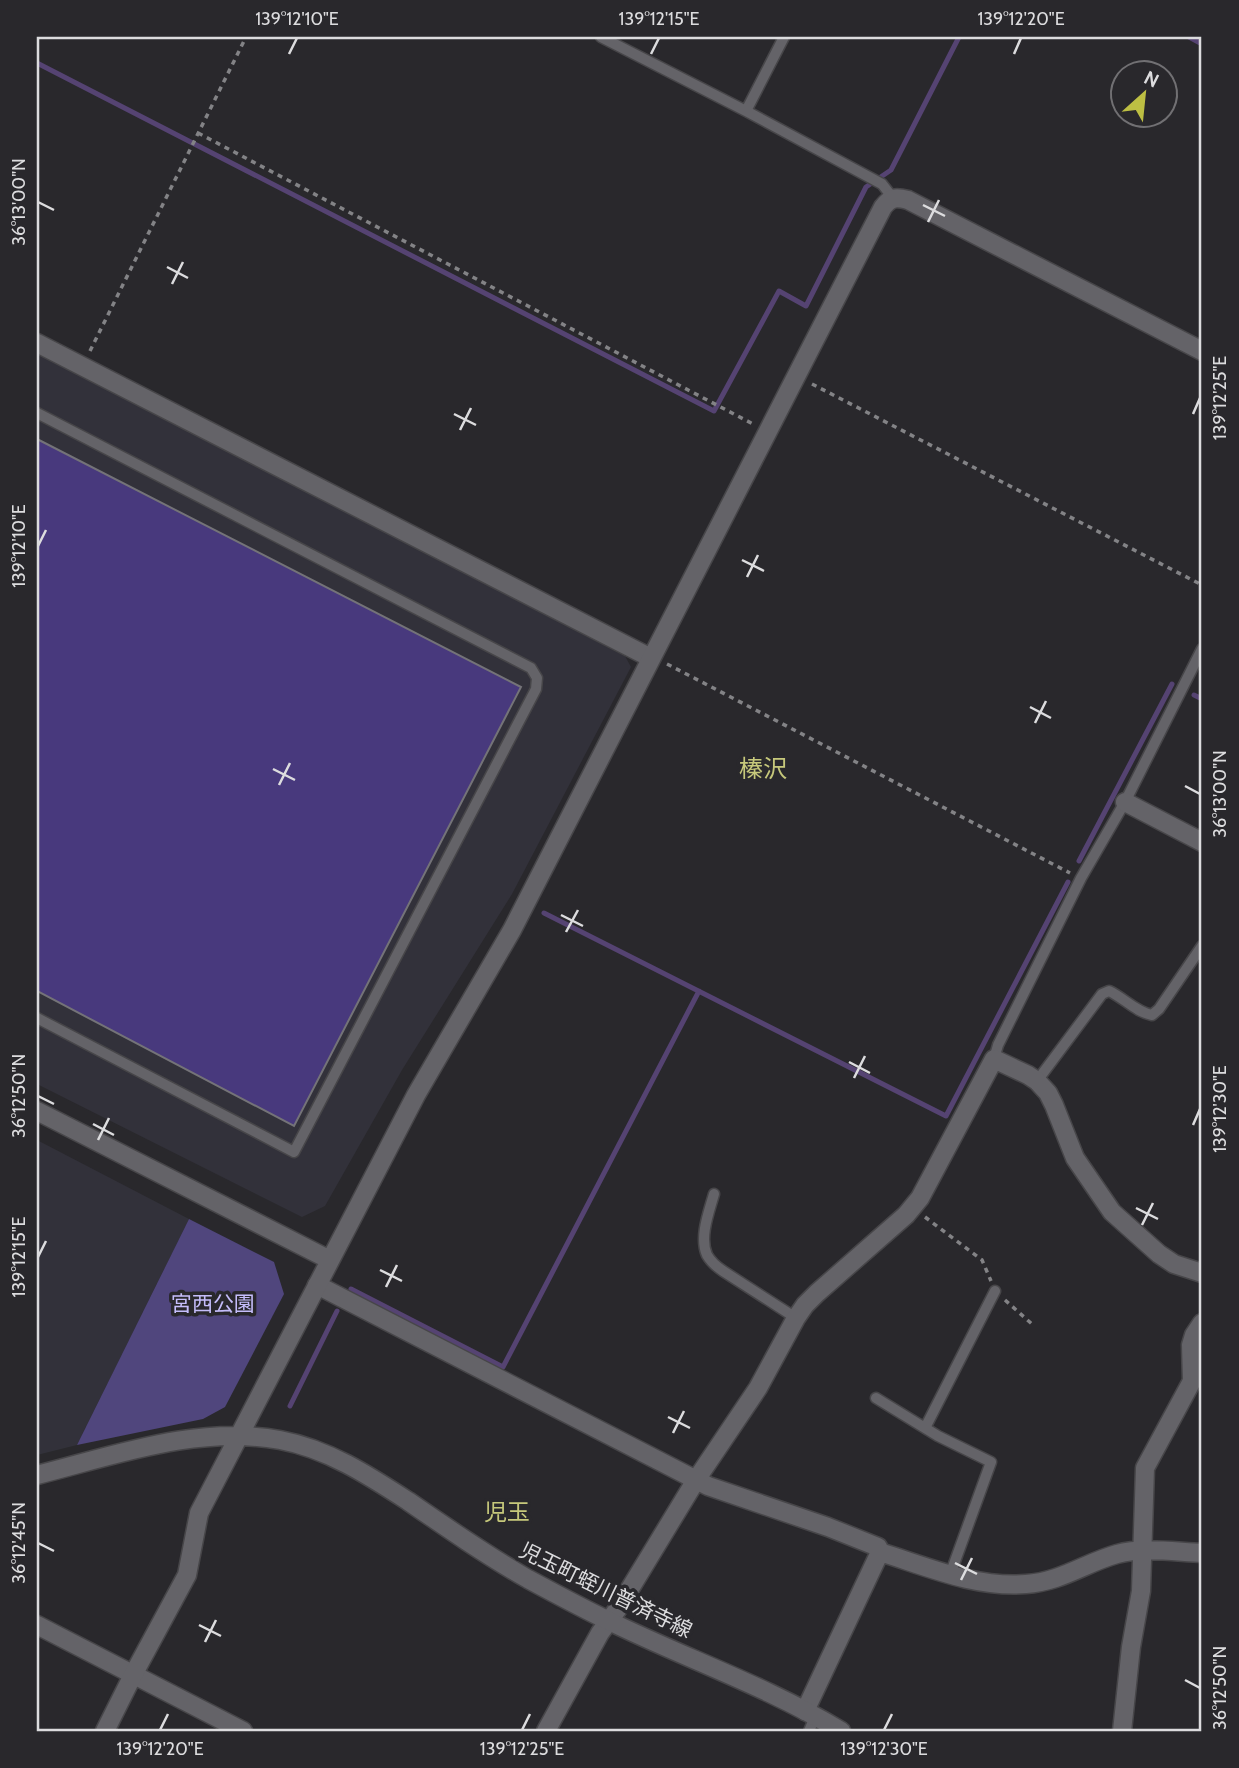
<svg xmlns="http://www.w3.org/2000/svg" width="1239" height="1768" font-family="Cabin,'Noto Sans JP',sans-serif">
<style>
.built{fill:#32313a}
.green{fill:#50467d}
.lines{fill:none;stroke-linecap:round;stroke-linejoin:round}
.stream{stroke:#554372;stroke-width:5}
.building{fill:#48397d;stroke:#747378;stroke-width:2}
.lane-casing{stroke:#474649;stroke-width:13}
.street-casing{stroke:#474649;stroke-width:21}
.secondary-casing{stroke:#474649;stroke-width:21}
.path{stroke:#838386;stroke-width:3.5;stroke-dasharray:5 5;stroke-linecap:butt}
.lane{stroke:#646368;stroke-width:10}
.street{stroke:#646368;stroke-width:18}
.secondary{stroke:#646368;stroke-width:18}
.ticks{fill:none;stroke:#dcdcde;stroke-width:2.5}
.labels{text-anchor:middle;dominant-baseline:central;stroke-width:7;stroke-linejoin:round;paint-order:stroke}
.park-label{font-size:21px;fill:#c5bdfa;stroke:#29282c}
.street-label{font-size:21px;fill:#dcdcde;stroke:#29282c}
.neighbourhood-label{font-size:23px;fill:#c6c87b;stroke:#29282c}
.quarter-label{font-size:24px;fill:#c6c87b;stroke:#29282c}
.neatline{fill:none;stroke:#dcdcde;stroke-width:2.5}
.ticks-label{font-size:18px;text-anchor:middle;fill:#dcdcde}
</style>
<rect width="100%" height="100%" fill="#29282c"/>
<path class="built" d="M37,353l588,303 6,11 -119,227 -110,176 -77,136 -23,11 -265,-133z
M37,1140l152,79 -112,226 -40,10z"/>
<path class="green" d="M189,1219l85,43 10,32 -59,113 -22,12 -126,26z"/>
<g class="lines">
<path class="stream" d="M1189,37l13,7
M37,63l677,348 65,-120 27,15 60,-119 25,-17 68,-133
M1194,695l8,4
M1079,861l93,-177
M544,913l402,203 122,-234
M351,1289l152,78 196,-376
M290,1406l47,-95"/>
</g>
<path class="building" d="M37,439l484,248 -227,439 -257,-135z"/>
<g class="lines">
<g class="lane-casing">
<path id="lane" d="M601,37l145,74 136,73 11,14
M746,111l38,-74
M37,413l494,255 6,10 -1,11 -242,463 -257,-134
M994,1059l4,-14 83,-167 44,-76 77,-153
M1037,1081l65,-87 7,-3c15,7 27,21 43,24l7,-6 43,-63
M714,1194c-5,18 -15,43 -7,61 4,7 10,12 16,16l73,47
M876,1398l62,38 53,26 -41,113
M925,1428l70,-137
M809,1731l6,-14"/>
</g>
<g class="street-casing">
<path id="street" d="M37,343l614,315
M1125,802l77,40
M317,1285l391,201 120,41 50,20 2,5c48,15 95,36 146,32 34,-2 59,-21 91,-30 26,-7 58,-2 85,-1
M37,1625l206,106
M805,1711l75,-159
M546,1731l54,-98 17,-23 79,-130 62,-92 38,-70 9,-13 12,-12 89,-78 14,-17 74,-139 34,16 9,6 11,12 6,12 21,53 37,54 47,42 15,10 28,9
M1122,1731l9,-84 10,-56 4,-123 47,-87 -1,-36 3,-10 8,-12"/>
</g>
<g class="secondary-casing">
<path id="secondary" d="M37,1111l293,149
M37,1475c79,-20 161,-50 243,-35 48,9 88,35 128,61 39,27 78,54 120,78 26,14 52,28 79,41 77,38 160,66 234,111
M105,1731l28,-56 54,-100 12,-62 217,-418 96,-165 371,-723c8,-10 13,-10 25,-7l294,151"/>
</g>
<path class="path" d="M198,133l555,291
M90,351l156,-314
M812,384l390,201
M667,664l403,209
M925,1217l57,43 9,21
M1005,1300l28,25"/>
<use href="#lane" class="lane"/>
<use href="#street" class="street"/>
<use href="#secondary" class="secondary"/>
</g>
<path class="ticks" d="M289,54l8,-16M651,54l8,-16M1014,54l7,-16M38,202l16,8M923,205l22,11M928,222l11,-22M167,267l21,11M172,284l11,-22M454,414l22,11M1193,414l7,-16M460,430l11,-22M38,546l8,-16M742,560l22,11M747,577l11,-22M1030,707l21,11M1035,723l11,-22M273,769l22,11M279,785l11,-22M1185,786l15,8M561,915l22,11M566,932l12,-22M849,1062l21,11M854,1078l11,-22M38,1096l16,8M93,1124l21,11M1193,1125l7,-16M98,1140l11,-22M1136,1208l22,11M1142,1225l11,-22M38,1257l8,-16M380,1270l22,11M386,1287l11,-22M668,1417l22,11M673,1433l11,-22M38,1543l16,8M955,1563l22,11M961,1580l11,-22M199,1625l22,11M205,1642l11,-22M1185,1680l15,8M160,1730l8,-16M522,1730l8,-16M884,1730l8,-16"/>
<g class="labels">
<g class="park-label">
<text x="213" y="1303">宮西公園</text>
</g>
<g class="street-label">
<text transform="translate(606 1590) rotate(26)">児玉町蛭川普済寺線</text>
</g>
<g class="neighbourhood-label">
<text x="507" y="1512">児玉</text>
</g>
<g class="quarter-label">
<text x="763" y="768">榛沢</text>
</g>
</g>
<rect width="1239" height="1768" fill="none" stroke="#29282c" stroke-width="77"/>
<g transform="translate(1144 94) rotate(27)"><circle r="33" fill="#29282c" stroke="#717073" stroke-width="2"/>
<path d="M0-5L12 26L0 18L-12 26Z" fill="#bdbf43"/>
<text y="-10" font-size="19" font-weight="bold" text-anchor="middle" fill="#dcdcde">N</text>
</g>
<rect x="38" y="38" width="1162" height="1692" class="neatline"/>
<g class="ticks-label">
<text x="297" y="25">139°12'10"E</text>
<text x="659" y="25">139°12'15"E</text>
<text x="1021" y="25">139°12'20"E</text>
<text transform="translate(19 202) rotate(-90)" y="6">36°13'00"N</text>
<text transform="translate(1220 398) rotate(-90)" y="6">139°12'25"E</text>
<text transform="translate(19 546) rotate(-90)" y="6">139°12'10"E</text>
<text transform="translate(1220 794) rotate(-90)" y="6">36°13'00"N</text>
<text transform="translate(19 1096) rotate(-90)" y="6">36°12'50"N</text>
<text transform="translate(1220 1109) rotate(-90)" y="6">139°12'30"E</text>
<text transform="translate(19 1257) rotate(-90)" y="6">139°12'15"E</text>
<text transform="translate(19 1543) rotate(-90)" y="6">36°12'45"N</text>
<text transform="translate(1220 1688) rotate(-90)" y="6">36°12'50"N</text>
<text x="160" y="1755">139°12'20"E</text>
<text x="522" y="1755">139°12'25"E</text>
<text x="884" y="1755">139°12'30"E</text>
</g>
</svg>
